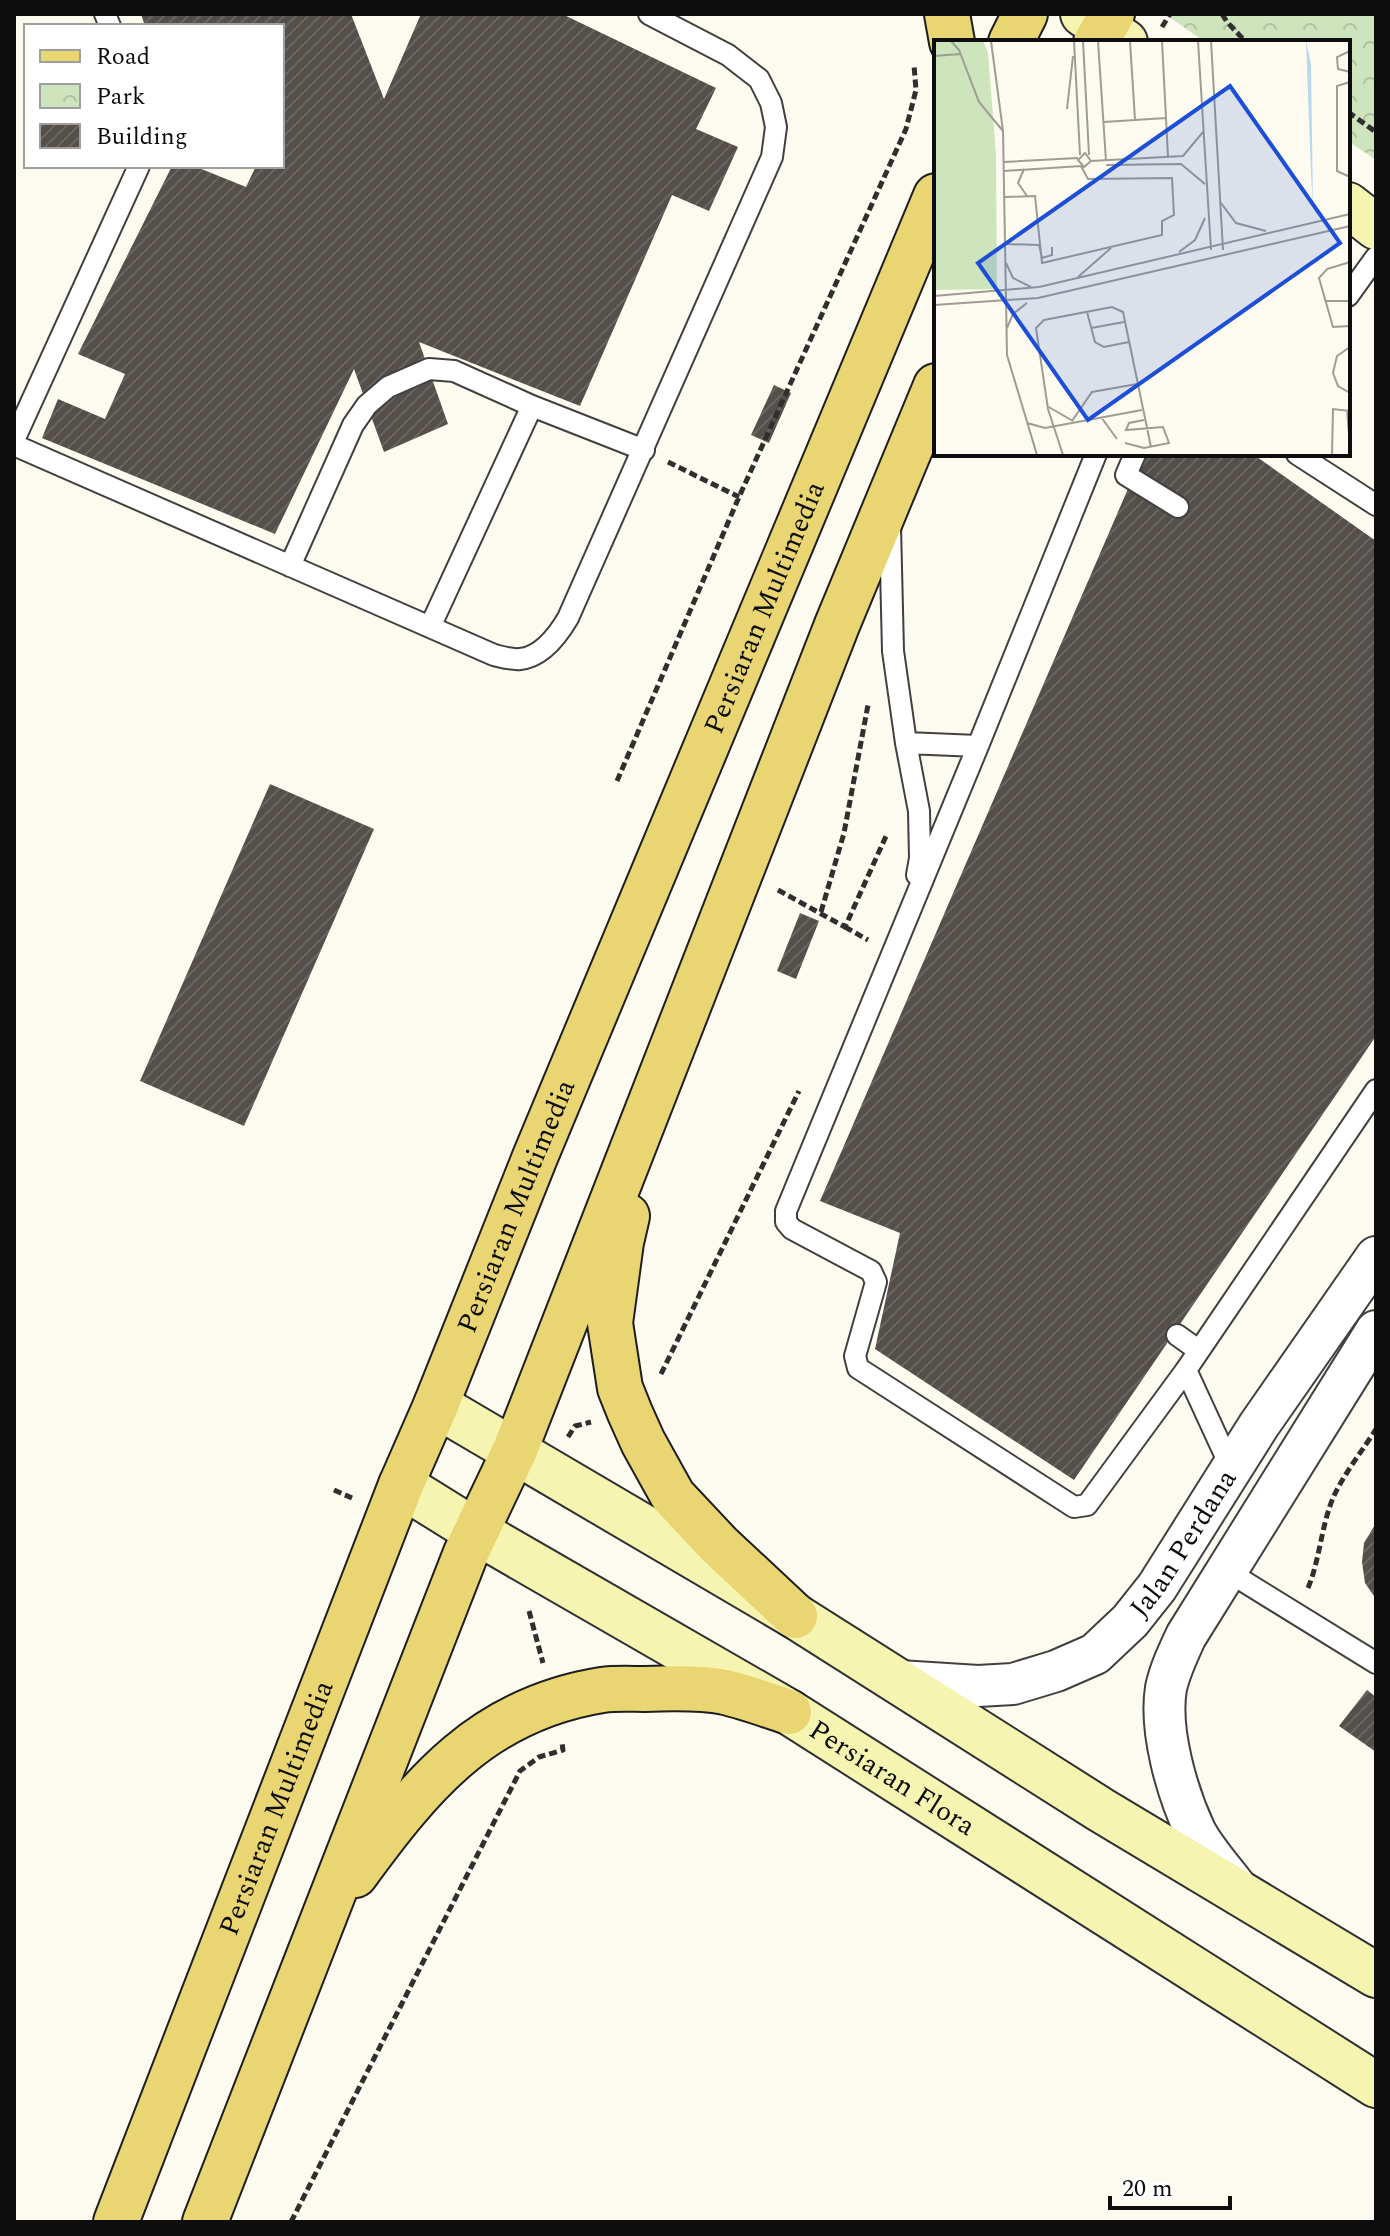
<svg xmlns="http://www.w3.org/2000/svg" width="1390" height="2236" font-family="Spectral,serif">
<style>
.park{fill:url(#park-crowns)}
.building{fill:url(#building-hatch)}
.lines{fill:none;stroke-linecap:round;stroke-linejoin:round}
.lane-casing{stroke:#404040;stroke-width:24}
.street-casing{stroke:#404040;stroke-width:44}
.secondary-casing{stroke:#2f2f2f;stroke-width:48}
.primary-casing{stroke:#1e1e1e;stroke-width:48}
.path{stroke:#2f2f2f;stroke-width:5;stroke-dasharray:8 4;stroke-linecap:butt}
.lane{stroke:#fff;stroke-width:20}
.street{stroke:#fff;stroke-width:40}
.secondary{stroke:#f6f4b1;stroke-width:44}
.primary{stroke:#e9d673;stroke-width:44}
.labels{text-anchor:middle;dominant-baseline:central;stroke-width:8;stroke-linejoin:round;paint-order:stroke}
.street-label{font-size:28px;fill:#0d0d0d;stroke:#fff}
.inset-road{fill:none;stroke:#9d9c95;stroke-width:2}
.view{fill:#1d4ed8;fill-opacity:0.15;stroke:#1d4ed8;stroke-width:4}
.inset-edge{fill:none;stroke:#0d0d0d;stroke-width:4}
</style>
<defs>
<pattern id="park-crowns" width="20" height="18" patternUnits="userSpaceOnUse" patternTransform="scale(2)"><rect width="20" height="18" fill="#cee4bc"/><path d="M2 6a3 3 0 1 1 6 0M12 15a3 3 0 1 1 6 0" fill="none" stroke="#b0c2a0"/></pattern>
<pattern id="building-hatch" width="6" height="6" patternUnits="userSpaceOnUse" patternTransform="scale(2)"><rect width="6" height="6" fill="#554f4b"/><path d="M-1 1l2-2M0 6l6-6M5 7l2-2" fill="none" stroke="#686460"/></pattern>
</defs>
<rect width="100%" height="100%" fill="#fdfbef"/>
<path class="park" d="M1165,14h211v146l-28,-19v-99h-143z"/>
<path class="building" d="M141,14h210l33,85 37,-85h141l154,74 -20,41 42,18 -29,64 -37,-16 -92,211 -161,-64 29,82 -64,28 -30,-83 -79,165 -233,-96 16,-39 47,20 20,-45 -47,-20 94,-188h22l52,21 10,-21h26v-140h-137z
M774,385l17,8 -22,50 -18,-8z
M1143,454h105l9,3 119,84v495l-302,444 -199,-131 25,-116 -80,-32z
M270,784l104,45 -130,297 -104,-45z
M800,913l19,8 -23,58 -19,-8z
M1376,1523v76l-11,-16 -3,-21 2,-19z
M1367,1690l9,7v55l-37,-26z"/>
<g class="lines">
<g class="lane-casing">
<path id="lane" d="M105,14l5,12
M1348,296l28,-39
M14,440l125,-274
M14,445l480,210c8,2 18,5 26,4 22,-2 38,-24 48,-41l204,-461 4,-30 -5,-24 -12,-24 -31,-24 -79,-41
M1096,454l-118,292 -192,465v11l6,7 79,42 5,11 -21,74 3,12 216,139 13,-2 99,-135 190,-280
M1135,454l-9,21 52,32
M1297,454l79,51
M890,526l3,125 13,92 13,68 1,47 -3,17
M290,566l63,-141 14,-20 21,-18 41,-18 25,2 78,35 112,44
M430,627l102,-221
M906,743l72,3
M1177,1335l21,15
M1186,1370l46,100
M1227,1571l149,92"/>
</g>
<g class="street-casing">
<g id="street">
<path id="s1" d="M899,1681l79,5 35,-2 43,-13 39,-17 35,-33 27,-34 102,-162 117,-168"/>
<path d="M1238,1890c-14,-19 -32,-38 -43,-59 -18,-39 -36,-100 -29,-143 4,-18 12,-35 20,-52l190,-305"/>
</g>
</g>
<g class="secondary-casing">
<g id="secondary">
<path d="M1083,14l42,28"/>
<path d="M1348,205l28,22"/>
<path d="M436,1405l359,211 306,194 275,165"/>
<path id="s2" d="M401,1485l74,46 314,181 587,373"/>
</g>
</g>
<g class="primary-casing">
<g id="primary">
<path d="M947,14l5,28"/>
<path d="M1011,42l14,-28"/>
<path d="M1096,42l16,-28"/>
<path d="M627,1216l-6,26 -11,81 10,65 10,25 13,29 30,54 46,49 76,71"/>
<path d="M355,1875c67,-92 128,-166 247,-185 14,-2 29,-1 43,-1 25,-1 55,-2 80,3 21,5 43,13 64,20"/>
<path id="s3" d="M116,2222l285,-737 35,-80 99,-248 401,-961"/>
<path d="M205,2222l261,-669 49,-103 322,-825 99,-239"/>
</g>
</g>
<path class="path" d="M1222,14l5,8 19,20
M1162,27l8,-13
M1348,112l28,20
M668,462l71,35
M617,781l122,-284 167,-368 10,-39 -2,-25
M778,890l67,37 42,-93
M821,912l23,-79 24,-128
M845,927l23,13
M661,1374l138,-283
M568,1437l7,-11 16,-4
M334,1490l18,8
M1308,1588c12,-29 13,-61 25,-90 10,-23 30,-48 43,-69
M529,1611l14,52
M291,2222l229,-451 19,-14 24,-7 -1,-7"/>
<use href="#lane" class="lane"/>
<use href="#street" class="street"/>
<use href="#secondary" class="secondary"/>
<use href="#primary" class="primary"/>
</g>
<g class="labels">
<g class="street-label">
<text stroke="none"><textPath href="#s3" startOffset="1740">Persiaran Multimedia</textPath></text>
<text stroke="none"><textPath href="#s3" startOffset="1092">Persiaran Multimedia</textPath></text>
<text stroke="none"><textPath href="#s1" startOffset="344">Jalan Perdana</textPath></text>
<text stroke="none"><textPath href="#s2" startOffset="572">Persiaran Flora</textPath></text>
<text stroke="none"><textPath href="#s3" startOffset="444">Persiaran Multimedia</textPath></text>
</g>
</g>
<g transform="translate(934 40)">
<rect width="416" height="416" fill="#fdfbef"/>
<path d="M0,1h49l5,12 8,102 1,134 -63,1z" fill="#cee4bc"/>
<path d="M372,1l5,23 2,143 -2,-34z" fill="#b9d7ef"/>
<path class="inset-road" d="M17,1l8,9 20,52 24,29M57,1l12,90 4,224 30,100M140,1l6,114M149,1l6,114M164,1l8,120M196,1l5,79M228,1l6,116M264,1l13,209M277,1l12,209M416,11l-13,6 1,12 12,3M0,16l27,-2M416,42l-13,4v85l13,6M133,69l6,-53M170,82l62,-4M157,121l-6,-8 -7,7 6,7 7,-6 92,-5 20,-24M70,122l74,-4M172,125l75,-1 24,20M90,129l-6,14 9,13M70,131l77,-5 7,13 84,-1 2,37 -12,6v14l-120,28 -7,-67 -30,1M287,163l15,20 30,8M70,204l35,1 3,13 10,-3v-8M245,212l16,-12 10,-22M416,222l-23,7 -8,9 14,49 17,-1M72,223l7,15 18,9M144,237l33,-29M0,256l105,-9 311,-73M391,261h25M0,265l104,-7 312,-72M153,272l8,30 9,5 25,-5M73,288l6,-14 14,-11M157,288l33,-6M416,307l-13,9 -4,17 5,13 12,7M113,366l26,15M413,370l2,24M167,377l16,22M138,381l20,-29 45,-8M93,383l18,5 97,-18M191,403l19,5 25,-5 -6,-16 -37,3 3,-7 15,-3M129,415l-15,-46 -12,-81 8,-8 68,-13 11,5 28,135M398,415l1,-46 17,2"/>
<path class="view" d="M296,46l110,157 -252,177 -110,-157z"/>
<rect width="416" height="416" class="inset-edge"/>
</g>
<rect width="1390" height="2236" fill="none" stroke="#0d0d0d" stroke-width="32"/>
<rect x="24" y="24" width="260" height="144" fill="#ffffff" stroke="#9e9e9e" stroke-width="2"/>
<rect x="40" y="50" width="40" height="12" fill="#e9d673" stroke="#9e9e9e" stroke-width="2"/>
<text x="96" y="64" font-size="24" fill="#0d0d0d">Road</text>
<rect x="40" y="84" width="40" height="24" fill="url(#park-crowns)" stroke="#9e9e9e" stroke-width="2"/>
<text x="96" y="104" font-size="24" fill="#0d0d0d">Park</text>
<rect x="40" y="124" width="40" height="24" fill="url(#building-hatch)" stroke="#9e9e9e" stroke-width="2"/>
<text x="96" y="144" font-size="24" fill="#0d0d0d">Building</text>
<path d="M1110 2196v12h120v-12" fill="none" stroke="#0d0d0d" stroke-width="4"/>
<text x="1122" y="2196" font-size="24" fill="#0d0d0d" stroke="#ffffff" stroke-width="6" paint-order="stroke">20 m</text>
</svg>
